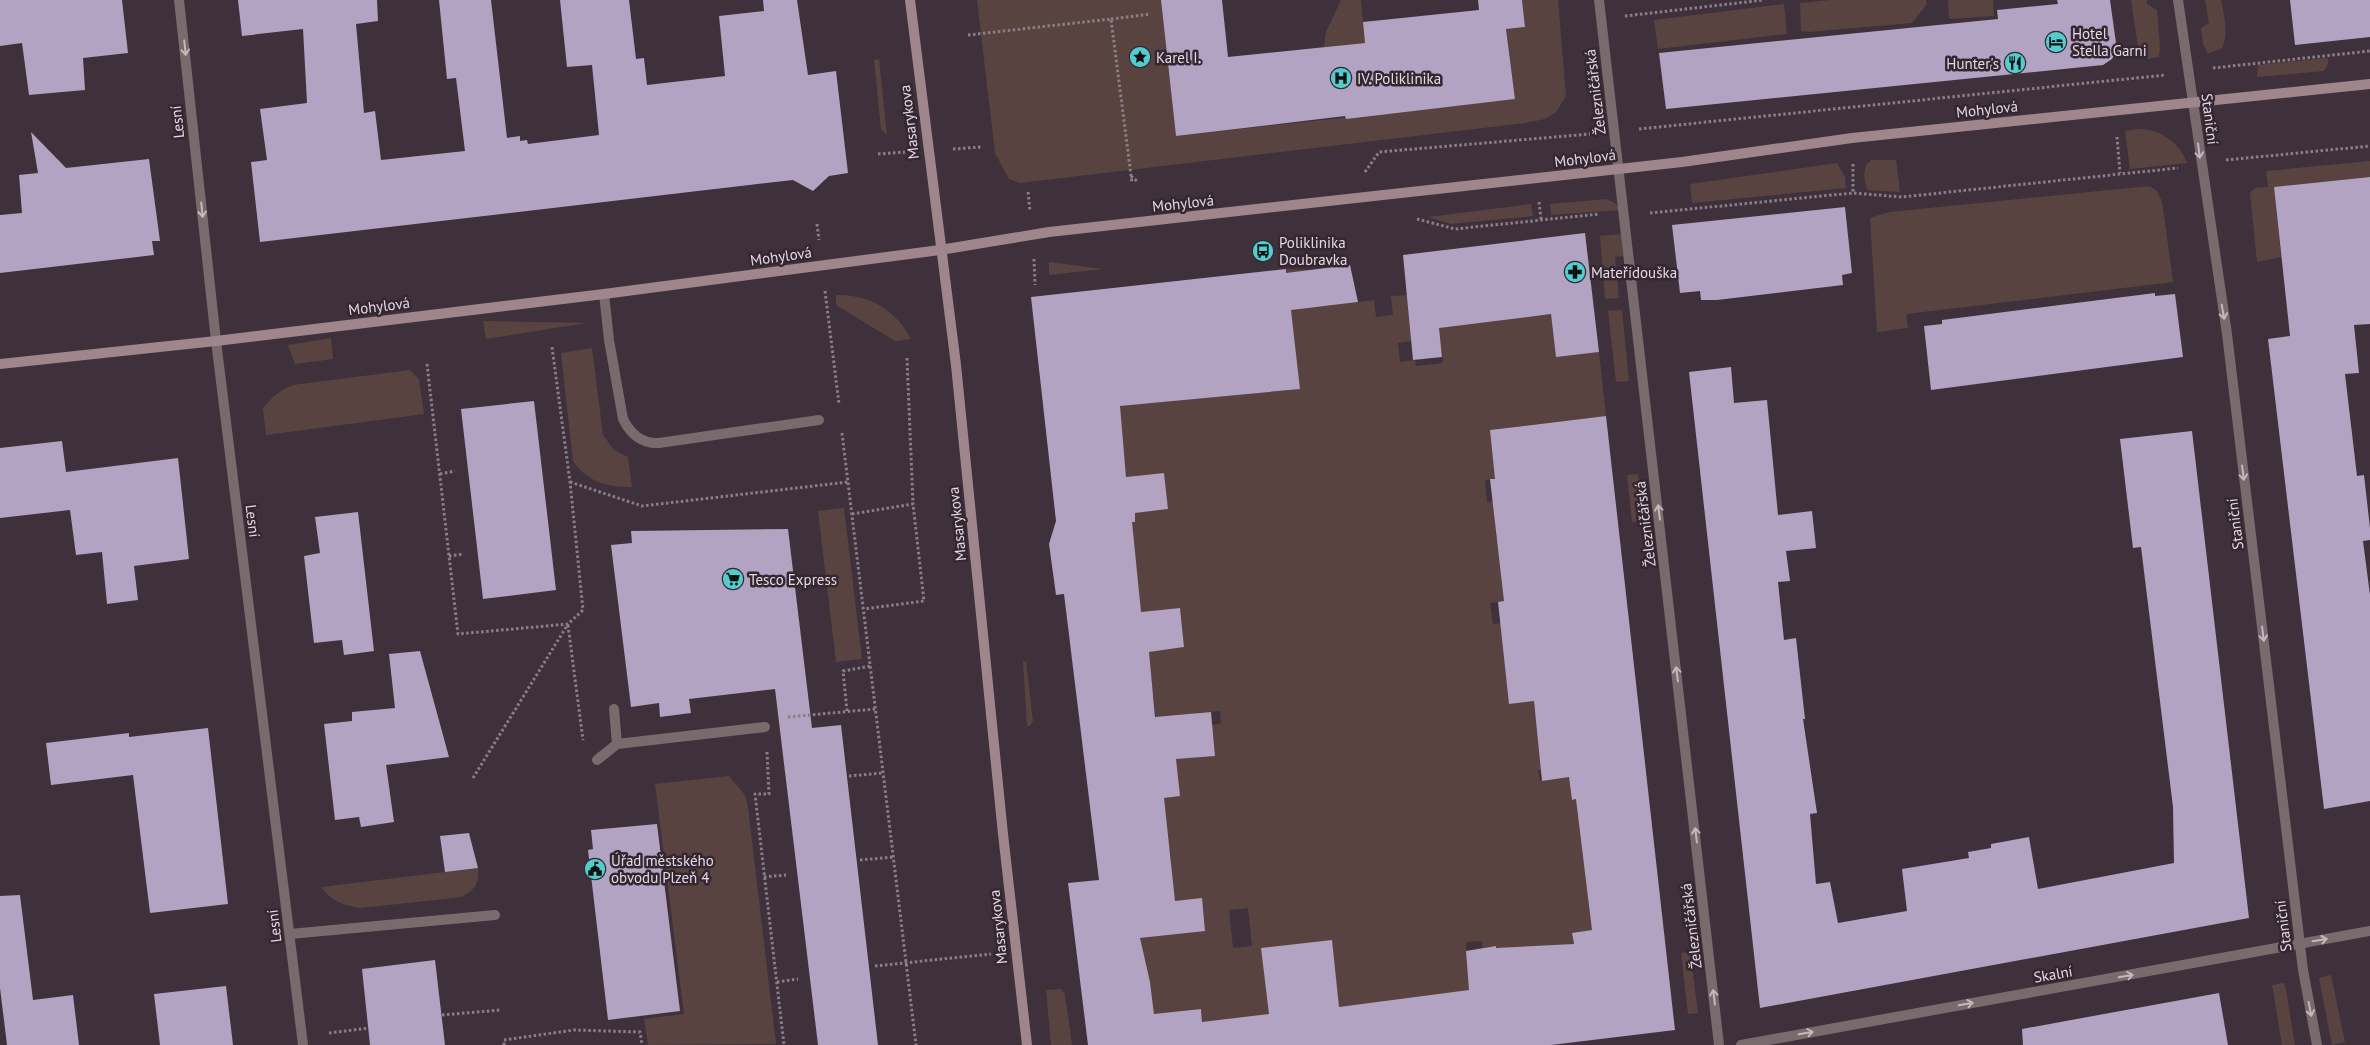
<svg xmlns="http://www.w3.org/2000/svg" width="2370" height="1045" font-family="'PT Sans',sans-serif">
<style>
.green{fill:#594340;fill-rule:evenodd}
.building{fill:#b1a3c1}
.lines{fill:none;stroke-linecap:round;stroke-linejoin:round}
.path{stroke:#8a7f87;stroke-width:3;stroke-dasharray:2.5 2.5;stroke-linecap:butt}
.lane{stroke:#796a6d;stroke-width:10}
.street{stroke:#796a6d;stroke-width:10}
.secondary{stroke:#9f868c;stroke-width:10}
.oneway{stroke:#c3b8be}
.labels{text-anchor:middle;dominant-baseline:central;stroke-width:5;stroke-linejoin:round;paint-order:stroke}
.poi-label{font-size:15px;fill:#e3dae1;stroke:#342731;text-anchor:start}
.street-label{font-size:15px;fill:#e3dae1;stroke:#342731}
</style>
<rect width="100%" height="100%" fill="#3e313b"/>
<path class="green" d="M977,0h184l15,136 339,-37 -9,-70 19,-2 -3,-27h36l8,96 -10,16 -11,7 -20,4 -505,60 -11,-4 -14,-26z
M1341,0h20l4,43 -41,4 2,-15z
M1830,0h96l1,4 -15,19 -103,9 -8,-1 -1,-28z
M1948,0h45l1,16 -45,3z
M2131,0h16v4l10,6 3,37 -1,10 -12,2 -8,-6z
M2205,0h16c3,15 8,33 1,48l-14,6 -5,-10 -2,-16 8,-5z
M1784,4l3,30 -129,15 -4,-29z
M2328,58v6l-4,7 -67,6 1,-12z
M879,59l8,76 -6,-5 -7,-70z
M2138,129c22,0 41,13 49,34l-57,6 -5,-38z
M1871,160h25l4,32 -33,-2 -3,-15 2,-10z
M2370,161v16l-96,10 7,70 -24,5 -7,-69 5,-5 13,-1 -2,-16z
M1837,163l8,14 1,11 -154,15 -2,-19z
M2149,186l7,4 6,11 11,81 -267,32 2,14 -31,4 -7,-114 19,-6z
M1606,199l9,4 6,7 -70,5 -1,-11z
M1531,204l2,12 -82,8 -23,-7z
M1621,234l2,22 -8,1 4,41 -14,1 -5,-63z
M1049,262l54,7 -54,6z
M1286,269l27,1 4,37 57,-7 2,17 17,-2 -2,-19 17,-1 5,46 -15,2 2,19 15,-2 1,6 27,-3 -1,-12 -12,2 -4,-33c25,3 46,4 71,1l-1,-9 39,-4 1,8 15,-2 5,42 43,-4 7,64 -116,14 58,42 -63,8 2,22 20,-2 -12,25 3,24 59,20 15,231 8,-1 86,156 -94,-22 4,28 -60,28 -178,18 -63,14 -72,8 -2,-20 -19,2 -25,22 -7,-52 -23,-41 45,-6 -14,-31 6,-43 7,-1 -1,-8 -6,1 -1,-54 17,-2 -24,-76 -8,-68 36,-5 -4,-39 -48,5 -10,-90 13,-1v-9l33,-4 -4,-36 -38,4 -1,-15 -7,1 -6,-54 22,-58 7,53 159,-15zM1530,598l3,21 -40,5 -3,-21zM1524,672l29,39 -18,2 -1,-12 -25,3zM1220,711l1,13 -22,2 -2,-13zM1213,736l2,20 -29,2 -2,-20zM1538,770h3l19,8 -20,3zM1248,908l4,38 -19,2 -4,-38zM1482,941l1,17 -16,2 -1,-18zM1496,946l3,29 -12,1 -3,-28zM1530,946h5l1,9 -4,16z
M836,295c33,-1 60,15 75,44l-16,2 -59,-36z
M1622,310l7,71 -13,1 -8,-71z
M483,321l104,2 -101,16z
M331,338l2,21 -38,5 -7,-19z
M592,348l11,87 11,15 14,7 4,30c-25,0 -45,-5 -59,-26l-12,-108z
M410,370l9,9 5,35 -158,21 -3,-27c9,-11 17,-18 30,-23z
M1638,474l6,46 -12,2 -5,-47z
M844,508l18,151 -26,3 -18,-151z
M1023,661l3,1 7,59 -3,5h-3z
M729,776l16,19 3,12 28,237 -128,1 -4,-26 40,-5 -29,-230z
M478,868c2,14 -3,22 -16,29l-101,11c-17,-2 -30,-7 -40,-21z
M1690,952l8,61 -10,1 -7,-61z
M2331,975l14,67 -13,3 -13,-67z
M2284,983l2,7 9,55h-13l-10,-60z
M1061,989l4,5 7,51h-21l-5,-55z"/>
<path class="building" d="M0,0h122l6,53 -45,5 2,32 -56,5 -7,-52 -22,3z
M238,0h139l1,21 -22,3 8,89 11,-2 6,49 84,-9 -9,-73 -9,1 -8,-79h52l16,138 13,-2v5l7,-1 1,4 71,-9 -7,-70 -25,2 -7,-67h69l7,59 8,-1 3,27 78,-9 -6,-60 45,-5 -1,-11h34l11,75 28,-4 12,102 -19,3 -16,15 -20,-11 -533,62 -9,-80 16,-2 -7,-51 47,-6 -4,-74 -61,7z
M1161,0h61l6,57 137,-14 -2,-21 116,-12 -1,-10h44l3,27 -19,2 9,70 -169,20 -1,-3 -169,20z
M2057,0h53l7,50 -5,9 -9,6 -437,44 -7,-56 339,-34 -1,-9 61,-6z
M2290,0h80v37l-75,8z
M31,132l35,36 83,-9 11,82h-8l2,14 -154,18v-58l22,-2 -3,-38 19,-2z
M2370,177v147l-16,1 5,48 -14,1 12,102 7,-1 6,53v12l-7,1 7,54v206l-46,8 -56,-470 22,-3 -16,-149z
M1845,207l7,66 -10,2 1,10 -126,15h-16l-1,-9 -20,2 -8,-68z
M1585,233l14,119 -43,5 -5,-43 -112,14 3,29 -29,3 -10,-105z
M1350,265l8,37 -67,8 9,79 -180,17 6,71 38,-4 4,36 -33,4v9h-3l9,90 39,-4 4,39 -35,5 6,65 56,-5 4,44 -39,3 4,37 -16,2 11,103 27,-3 3,33 -65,7 10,44 4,32 47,-5 1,13 67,-8 -8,-66 71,-8 7,67 130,-17 -3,-39 30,-5v2l78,-4 -2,-11 20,-3 -16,-131 -4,1 -3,-23 -27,4 -8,-80 -25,3 -11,-102 6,-1 -14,-122h5l-5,-49 116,-14 69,614 -124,15h-463l-20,-162 31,-3 -35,-286 -8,1 -7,-51 7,-23 -25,-224 255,-28v4z
M2155,293v3l20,-2 8,63 -252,33 -7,-64 18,-2v-4z
M1731,367l3,36 33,-3 11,115 34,-4 4,37 -30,3 4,30 -12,1 6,58 12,-2 9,81h-2l14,94 -7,1 6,70 14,-2 8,41 69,-12 -5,-42 67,-11 -1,-6 23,-4v-4l38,-7 9,52 136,-26 -1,-56 -32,-260 -8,1 -13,-109 72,-8 57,487 -489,90 -71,-636z
M534,401l22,189 -73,9 -22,-190z
M62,441l4,31 112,-14 11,101 -55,7 4,34 -31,4 -5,-52 -26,3 -6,-45 -70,8v-70z
M358,512l16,139 -30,4 -2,-15 -28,3 -10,-87 16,-3 -5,-36z
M788,529l24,199 29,-3 37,320h-60l-43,-356 -86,10 2,14 -31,4 -1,-14 -28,4 -20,-162 21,-2 -1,-12z
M420,651l29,106 -63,8 8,57 -33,5 -2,-10 -24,3 -11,-96 28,-3v-9l43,-4 -6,-54z
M208,728l20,176 -78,9 -17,-138 -82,10 -5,-42 83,-10v4z
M657,824l23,187 -72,9 -20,-170 5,-1 -2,-19z
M469,833l9,35 -33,4 -5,-36z
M20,895l13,105 40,-5 6,50h-72l-7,-57v-92z
M435,960l10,85h-75l-8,-76z
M226,986l7,59h-73l-6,-51z
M2219,993l9,52h-205l-1,-16z"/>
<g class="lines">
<path class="path" d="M1625,16l139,-16
M1111,19l40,-5
M968,35l143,-16 21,164
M2213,68l157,-17
M1639,129l526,-54
M2117,137l3,36
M953,149l29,-2
M878,154l27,-2
M2226,160l144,-14
M1853,164v29
M1365,172l14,-20 211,-18
M1131,176l7,6
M1028,192l2,19
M1539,202l2,17
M1650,213l203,-20 49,4 276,-29
M1417,219l38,10 144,-15
M817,224l2,16
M1034,259l1,26
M825,291l14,113
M907,358l6,146
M427,364l31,270 110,-10 15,-14 -13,-128 -18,-135
M842,433l74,612
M440,474l15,-3
M570,482l72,24 206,-24
M852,514l61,-10 11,97 -60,8
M449,556l15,-2
M568,625l15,115
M847,711l-4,-40 28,-5
M788,717l87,-8
M767,752l2,42h-14l29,251
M849,776l34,-3
M473,778l95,-154
M860,860l34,-3
M764,877l22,-2
M875,966l116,-12
M777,982l21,-3
M442,1015l58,-5
M329,1033l40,-5
M504,1045v-5l70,-10 66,2 2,13"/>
<path class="lane" d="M604,294l5,46 14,79c7,14 18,25 36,24l160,-23
M614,709l3,35
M597,760l20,-16 148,-17"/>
<path class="street" d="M179,0l37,341 87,704
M1599,0l120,1045
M2178,0l49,334 76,636 14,75
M290,934l205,-19
M1741,1045l629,-114"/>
<path class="secondary" d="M910,0l46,365 47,469 24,211
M0,364l216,-23 388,-47 336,-44 109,-18 633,-70 170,-24 518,-54"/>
</g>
<defs><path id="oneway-shaft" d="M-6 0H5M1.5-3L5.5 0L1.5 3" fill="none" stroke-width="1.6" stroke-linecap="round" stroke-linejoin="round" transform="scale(1.25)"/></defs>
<g class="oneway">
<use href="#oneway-shaft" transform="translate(185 48) rotate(84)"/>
<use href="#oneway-shaft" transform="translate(2199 151) rotate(83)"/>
<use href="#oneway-shaft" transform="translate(202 210) rotate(84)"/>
<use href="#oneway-shaft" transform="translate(2223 312) rotate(80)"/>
<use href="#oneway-shaft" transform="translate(2243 473) rotate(83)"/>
<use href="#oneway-shaft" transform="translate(1659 512) rotate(-97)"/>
<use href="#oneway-shaft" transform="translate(2263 634) rotate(83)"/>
<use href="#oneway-shaft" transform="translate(1677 674) rotate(-97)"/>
<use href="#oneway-shaft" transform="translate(1696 835) rotate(-97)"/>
<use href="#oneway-shaft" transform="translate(2320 940) rotate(-9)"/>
<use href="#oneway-shaft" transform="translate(2126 976) rotate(-10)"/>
<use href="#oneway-shaft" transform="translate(1714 997) rotate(-97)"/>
<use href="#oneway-shaft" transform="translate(1966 1004) rotate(-10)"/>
<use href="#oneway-shaft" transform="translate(2310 1009) rotate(79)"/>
<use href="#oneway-shaft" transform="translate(1806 1033) rotate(-10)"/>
</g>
<defs>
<g id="hotel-disc" transform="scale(1.125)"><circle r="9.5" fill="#52cdce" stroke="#342731"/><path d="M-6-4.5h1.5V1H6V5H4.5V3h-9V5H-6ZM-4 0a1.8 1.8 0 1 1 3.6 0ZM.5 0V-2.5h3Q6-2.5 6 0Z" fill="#111"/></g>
<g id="sight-disc" transform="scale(1.125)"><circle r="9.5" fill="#52cdce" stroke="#342731"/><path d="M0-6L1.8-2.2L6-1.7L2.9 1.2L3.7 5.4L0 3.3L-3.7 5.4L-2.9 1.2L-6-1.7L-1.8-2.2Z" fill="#111"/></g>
<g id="restaurant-disc" transform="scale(1.125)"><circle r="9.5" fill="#52cdce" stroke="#342731"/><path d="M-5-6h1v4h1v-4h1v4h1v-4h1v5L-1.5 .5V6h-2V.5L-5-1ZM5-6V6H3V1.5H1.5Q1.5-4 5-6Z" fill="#111"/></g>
<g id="hospital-disc" transform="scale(1.125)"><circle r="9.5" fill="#52cdce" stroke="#342731"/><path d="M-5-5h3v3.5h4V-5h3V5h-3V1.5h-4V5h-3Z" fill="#111"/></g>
<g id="bus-disc" transform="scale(1.125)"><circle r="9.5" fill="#52cdce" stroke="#342731"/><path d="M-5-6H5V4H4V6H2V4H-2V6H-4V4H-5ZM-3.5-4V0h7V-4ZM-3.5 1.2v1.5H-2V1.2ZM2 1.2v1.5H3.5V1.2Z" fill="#111"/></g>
<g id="pharmacy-disc" transform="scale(1.125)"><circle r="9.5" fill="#52cdce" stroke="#342731"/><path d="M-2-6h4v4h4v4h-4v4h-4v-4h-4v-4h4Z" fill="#111"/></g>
<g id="supermarket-disc" transform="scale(1.125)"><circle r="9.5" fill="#52cdce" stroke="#342731"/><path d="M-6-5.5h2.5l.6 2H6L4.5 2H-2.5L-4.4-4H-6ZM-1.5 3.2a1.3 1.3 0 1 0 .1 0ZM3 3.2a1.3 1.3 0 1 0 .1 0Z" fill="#111"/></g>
<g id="civic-disc" transform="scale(1.125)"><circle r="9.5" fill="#52cdce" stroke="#342731"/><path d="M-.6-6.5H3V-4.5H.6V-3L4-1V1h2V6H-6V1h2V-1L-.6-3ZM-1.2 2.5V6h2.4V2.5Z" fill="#111"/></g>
</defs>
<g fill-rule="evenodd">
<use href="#hotel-disc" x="2056" y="42"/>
<use href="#sight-disc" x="1140" y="57"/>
<use href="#restaurant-disc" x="2015" y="63"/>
<use href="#hospital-disc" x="1341" y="78"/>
<use href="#bus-disc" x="1263" y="251"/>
<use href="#pharmacy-disc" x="1575" y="272"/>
<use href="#supermarket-disc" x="733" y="579"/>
<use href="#civic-disc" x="595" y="869"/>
</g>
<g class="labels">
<g class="poi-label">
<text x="2072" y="33">Hotel<tspan x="2072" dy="17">Stella Garni</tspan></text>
<text x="1156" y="57">Karel I.</text>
<text x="1999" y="63" text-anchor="end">Hunter's</text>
<text x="1357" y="78">IV. Poliklinika</text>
<text x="1279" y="242">Poliklinika<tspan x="1279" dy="17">Doubravka</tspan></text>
<text x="1591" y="272">Mateřídouška</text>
<text x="749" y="579">Tesco Express</text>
<text x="611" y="860">Úřad městského<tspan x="611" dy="17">obvodu Plzeň 4</tspan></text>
</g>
<g class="street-label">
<text transform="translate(1595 92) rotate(-97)">Železničářská</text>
<text transform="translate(1987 109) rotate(-6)">Mohylová</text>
<text transform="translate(2210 119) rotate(83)">Staniční</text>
<text transform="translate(177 122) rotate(-96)">Lesní</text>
<text transform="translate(909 122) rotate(-97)">Masarykova</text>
<text transform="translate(1585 158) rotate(-7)">Mohylová</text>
<text transform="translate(1183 203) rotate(-6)">Mohylová</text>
<text transform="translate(781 256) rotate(-8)">Mohylová</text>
<text transform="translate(379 306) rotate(-7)">Mohylová</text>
<text transform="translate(253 521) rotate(83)">Lesní</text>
<text transform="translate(957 524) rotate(-96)">Masarykova</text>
<text transform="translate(1645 524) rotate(-97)">Železničářská</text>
<text transform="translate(2235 524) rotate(-97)">Staniční</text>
<text transform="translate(274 926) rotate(-97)">Lesní</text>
<text transform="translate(1691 926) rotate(-97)">Železničářská</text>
<text transform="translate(2283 926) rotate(-97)">Staniční</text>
<text transform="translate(998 927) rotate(-96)">Masarykova</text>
<text transform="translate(2053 974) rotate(-10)">Skalní</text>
</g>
</g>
</svg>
